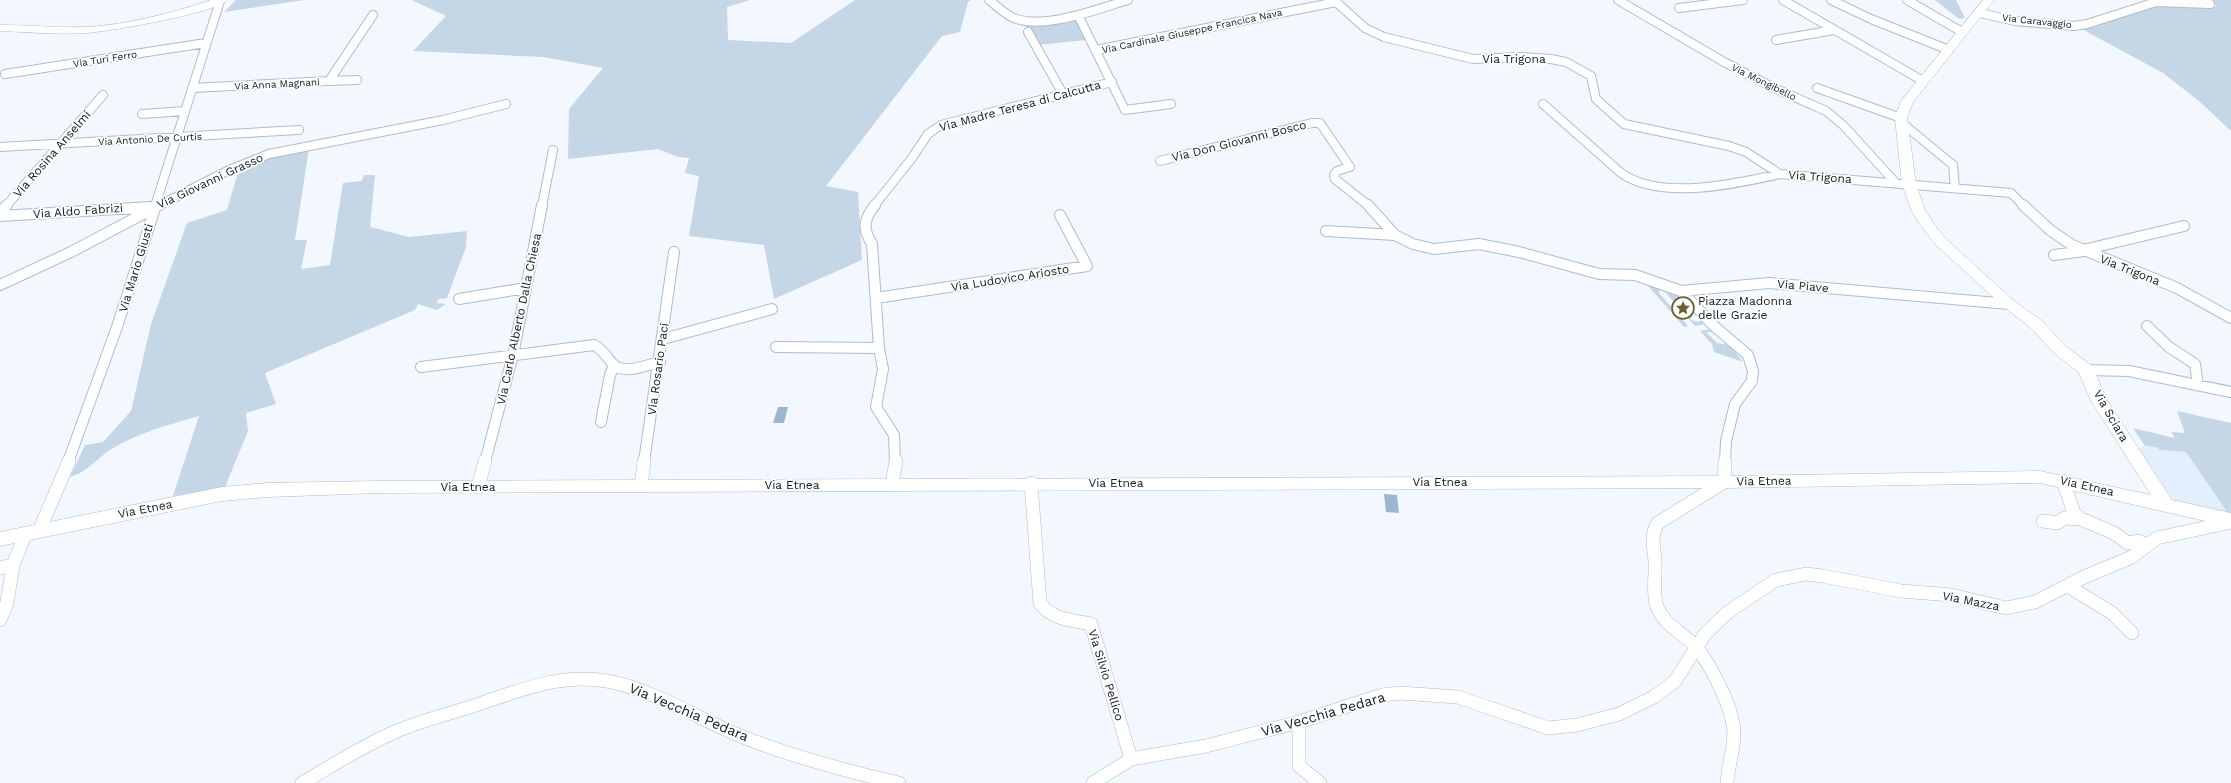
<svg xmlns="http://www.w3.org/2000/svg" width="2231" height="783" font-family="'Work Sans',sans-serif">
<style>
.built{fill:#e3effc}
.green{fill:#c5d6e7}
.water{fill:#9cb6d2}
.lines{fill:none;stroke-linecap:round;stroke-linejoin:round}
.street-far2-casing{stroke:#aebcca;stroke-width:10}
.street-far1-casing{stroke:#aebcca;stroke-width:12}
.street-casing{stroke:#aebcca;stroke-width:14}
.secondary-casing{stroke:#aebcca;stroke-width:1}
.street-far2{stroke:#fff;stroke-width:8}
.street-far1{stroke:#fff;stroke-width:10}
.street{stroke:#fff;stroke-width:13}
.secondary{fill:#fff;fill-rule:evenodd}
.labels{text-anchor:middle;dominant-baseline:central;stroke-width:3.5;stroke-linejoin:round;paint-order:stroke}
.far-street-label{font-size:10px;fill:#13181d;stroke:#fff}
.street-label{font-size:12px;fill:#13181d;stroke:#fff}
.poi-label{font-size:12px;fill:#13181d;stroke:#fff;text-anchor:start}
.near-street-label{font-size:14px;fill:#13181d;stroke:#fff}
</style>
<rect width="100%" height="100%" fill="#f2f8fe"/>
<path class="built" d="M2143,446l14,1 4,3 25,2 42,61 -53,-13 -7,-5 -31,-46z"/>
<path class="green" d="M236,0h68l-80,12z
M412,0h338l-23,7 1,33 63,3 64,-43h116l-3,2 -8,30 -18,4 -116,150 32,6 4,68 -88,39 -10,-54 -75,-9 10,-60 -14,-3 4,-15 -11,-1 -20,-8 -90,10 1,-50 34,-41 -60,-11 -130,-6 33,-35z
M1935,0h21l9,18 -6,1z
M2211,0h20v131l-32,-30 -36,-28 -83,-45 77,-24 48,3 12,-1z
M1076,18l10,22 -49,5 -13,-22z
M309,148l-14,92h12l-6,29 29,-4 13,-82 19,-2 2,-6h11l-5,52 39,10 58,-6 -1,16 -19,51 -8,1 -3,4 10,1 -9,6 -19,-6 -3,6 -150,63 11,31 -30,9 2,18 -23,56 -52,9 26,-80c-31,9 -62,17 -89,34 -15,10 -21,21 -40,27l15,-32 18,-3 28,-31 20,-87 36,-101 40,-13 13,-45z
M1644,281l16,7 -1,5 29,33 -4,1z
M1667,291l18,9 -3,7 7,5 -1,3 4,1 -1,4 8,2 1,-3 5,5 -10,2 -30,-34z
M1710,329l4,3h-8l11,11 13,2 13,17 -29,-10 -2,-8 -12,-13z
M2177,411l54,12v91l-3,-1 -42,-61 -26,-2 -3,-3 -12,-1 -12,-18 42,10 -4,-6 14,1z"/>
<path class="water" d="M778,407h10l-4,16h-11z
M1384,494l13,1 2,18 -13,-1z"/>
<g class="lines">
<g class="street-far2-casing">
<path id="street-far2" d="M989,0c8,6 15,14 25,18 31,12 83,-9 114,-18
M1334,0l31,28 19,9 89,22 49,-2 29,2 15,3 25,14 5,23 28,25 105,22 17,6 34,22 231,19 13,13
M1618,0l106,62 48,25 54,24 17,14 52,57
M1783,0l140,81
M1831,0l40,19 78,31
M1907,0l55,32
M1679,8l64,-8
M1980,13l35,8 59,5 13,-2 69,-22 54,2
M1078,15l47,95 46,-6
M1028,32l35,62
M1776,40l58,-10
M1096,50l240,-48
M5,74l201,-31
M329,81l28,-1
M192,88l137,-7 44,-66
M1817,88l84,30
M1543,104l78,69c39,28 115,11 159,1
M142,114l43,-3
M1902,123l51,42 2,23
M0,147l299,-17
M1160,161l152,-38h8l30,44 -13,4 -3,4 1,4 34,27
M6,206l97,-111
M155,206l65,-205
M158,206l69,-35 42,-17 174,-34 63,-16
M542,206l11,-56
M874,206l38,-48 16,-24 13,-9 171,-43"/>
</g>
<g class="street-far1-casing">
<path id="street-far1" d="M875,205c-11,14 -13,23 -3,39l7,104 4,21 -7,38 18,28 1,27
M1368,205l27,30 18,9 21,5 45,-5 40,8 80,22 36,1 46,16
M2023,205l27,25 22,15 105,43 54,30
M0,212l7,-7
M0,216l151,-9
M1326,231l69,4
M2083,250l101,-24
M2054,255l30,-4
M0,285l71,-33 89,-47
M876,298l211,-32 -27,-51
M459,299l67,-11
M2147,326l22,21 26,17 3,21
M663,339l109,-30
M776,347l103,1
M421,367l173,-22c8,4 12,11 18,18 12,13 33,2 48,-1
M2086,370l43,1 102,21
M601,422l9,-47 4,-9
M68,462l49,-135 39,-122
M485,462l28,-107 29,-150
M644,462l30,-210
M1725,462l1,-21 9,-37 17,-23 1,-10 -5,-16 -34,-29 -33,-35 88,-8 240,21"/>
</g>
<g class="street-casing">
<path id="street" d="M1725,461l-1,21 -66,41c-8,12 -4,25 -3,38 1,15 -3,31 2,46 7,18 26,26 38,39 15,17 32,52 37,73 6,21 -4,43 -5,64
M2063,481l11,32 7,6 33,14 14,10 10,-2 10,4
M1031,483l9,120c12,17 32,17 51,21l40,135
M892,484l4,-23
M641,486l3,-25
M478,487l7,-26
M2043,521l14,2 8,-5 16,1
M39,531l30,-70
M0,568l13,-3
M2068,586l44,27 20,20
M0,620l7,-17 6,-38 13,-32
M1299,722v44l21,17
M302,783c31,-18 62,-38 95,-52 28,-12 57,-18 85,-28 41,-14 82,-30 125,-22 48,9 91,38 136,56 50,20 103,34 156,46
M1093,783l38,-24 75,-13 93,-24 83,-27 18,-2 58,4 90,31 29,-3 42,-11 35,-17 21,-16 30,-47 23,-22 48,-32 30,-6 17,2 78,15 50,4 55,13 29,-6 49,-25 48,-20 25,-19 74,-16"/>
</g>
<g class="secondary-casing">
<path id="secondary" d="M211,0h16c-10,13 -121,32 -141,33 -29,2 -58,-1 -86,-2v-6c28,0 57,3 86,2 40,-2 87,-14 125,-27z
M1983,0h11l-81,102 -6,16 9,66 9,26 9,14 11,14 69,63 27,19 23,25 28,21 15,34 65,100 59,13v14l-191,-44 -316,5 -1346,5 -110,4 -46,4 -222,45v-14l222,-45 46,-4 110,-2 1346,-5 316,-5 111,24 -60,-94 -12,-28 -25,-20 -23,-25 -27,-21 -69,-63 -14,-18 -10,-16 -9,-26 -7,-66 6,-17z"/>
</g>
<use href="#street-far2" class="street-far2"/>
<use href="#street-far1" class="street-far1"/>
<use href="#street" class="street"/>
<use href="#secondary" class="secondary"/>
</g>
<defs>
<g id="sight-ring" transform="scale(1.15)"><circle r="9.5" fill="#fff" stroke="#6a612d" stroke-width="1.5"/><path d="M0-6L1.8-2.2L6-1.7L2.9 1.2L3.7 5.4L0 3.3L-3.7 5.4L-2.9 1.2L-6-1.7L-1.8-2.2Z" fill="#6a612d"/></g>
</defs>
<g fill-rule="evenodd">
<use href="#sight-ring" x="1683" y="308"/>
</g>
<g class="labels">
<g class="far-street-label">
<text transform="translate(2037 21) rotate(6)">Via Caravaggio</text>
<text transform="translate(1192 31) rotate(-12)">Via Cardinale Giuseppe Francica Nava</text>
<text transform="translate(105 59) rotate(-9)">Via Turi Ferro</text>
<text transform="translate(1764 82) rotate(26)">Via Mongibello</text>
<text transform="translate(277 84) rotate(-3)">Via Anna Magnani</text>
<text transform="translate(150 139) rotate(-3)">Via Antonio De Curtis</text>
</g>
<g class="street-label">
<text x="1514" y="59">Via Trigona</text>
<text transform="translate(1020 106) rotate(-15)">Via Madre Teresa di Calcutta</text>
<text transform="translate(1239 141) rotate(-14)">Via Don Giovanni Bosco</text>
<text transform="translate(52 154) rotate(-49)">Via Rosina Anselmi</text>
<text transform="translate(1820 177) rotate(4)">Via Trigona</text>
<text transform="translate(210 181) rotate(-25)">Via Giovanni Grasso</text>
<text transform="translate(78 211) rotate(-4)">Via Aldo Fabrizi</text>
<text transform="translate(136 268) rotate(-73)">Via Mario Giusti</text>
<text transform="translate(2130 270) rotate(22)">Via Trigona</text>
<text transform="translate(1010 278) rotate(-9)">Via Ludovico Ariosto</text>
<text transform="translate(1803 286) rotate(5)">Via Piave</text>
<text transform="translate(519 319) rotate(-78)">Via Carlo Alberto Dalla Chiesa</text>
<text transform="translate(658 369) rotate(-82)">Via Rosario Paci</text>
<text transform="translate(2111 416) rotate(60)">Via Sciara</text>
<text transform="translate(1764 481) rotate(-1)">Via Etnea</text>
<text x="1440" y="482">Via Etnea</text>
<text x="1116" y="483">Via Etnea</text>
<text x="792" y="485">Via Etnea</text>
<text transform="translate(2087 486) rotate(13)">Via Etnea</text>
<text x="468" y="487">Via Etnea</text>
<text transform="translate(145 509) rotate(-11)">Via Etnea</text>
<text transform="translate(1971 601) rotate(11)">Via Mazza</text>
<text transform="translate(1106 675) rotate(73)">Via Silvio Pellico</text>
</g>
<g class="poi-label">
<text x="1698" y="301">Piazza Madonna<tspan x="1698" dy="14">delle Grazie</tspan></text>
</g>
<g class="near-street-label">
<text transform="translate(689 712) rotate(23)">Via Vecchia Pedara</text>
<text transform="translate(1323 714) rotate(-16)">Via Vecchia Pedara</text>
</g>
</g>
</svg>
